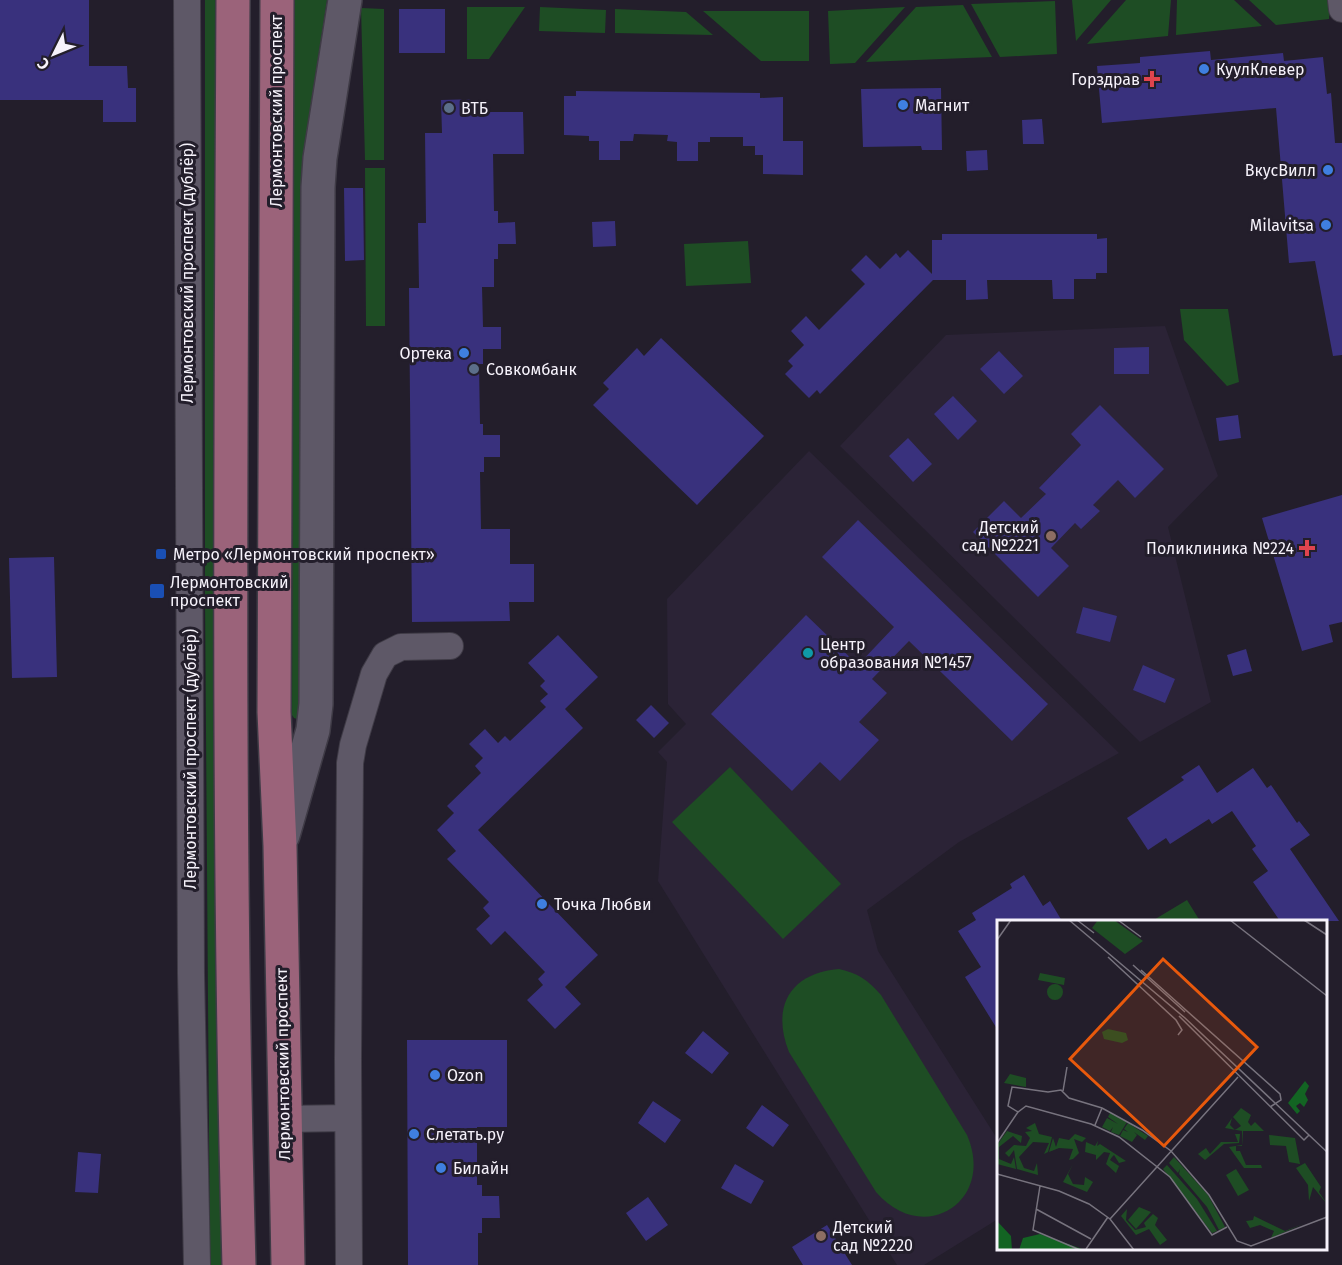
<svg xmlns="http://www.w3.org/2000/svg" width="1342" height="1265" font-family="'Fira Sans',sans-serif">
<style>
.built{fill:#2b2336}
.green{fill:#1e4d24}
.building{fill:#39317d}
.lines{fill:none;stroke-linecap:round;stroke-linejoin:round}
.minor-casing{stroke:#3f3b46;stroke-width:28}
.tertiary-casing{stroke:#3f3b46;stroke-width:36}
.primary-casing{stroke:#3f3b46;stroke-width:36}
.minor{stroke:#5e5867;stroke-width:26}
.tertiary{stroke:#5e5867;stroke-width:33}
.primary{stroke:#9b637a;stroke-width:33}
.shop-dot{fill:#3f7fe0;stroke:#231e2b;stroke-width:2}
.health-dot{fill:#e0444e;stroke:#231e2b;stroke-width:2}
.service-dot{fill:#5c6f8a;stroke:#231e2b;stroke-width:2}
.education-dot{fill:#8d6e63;stroke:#231e2b;stroke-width:2}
.transit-dot{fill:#1a4fb4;stroke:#231e2b;stroke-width:2}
.culture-dot{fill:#0f9aa8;stroke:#231e2b;stroke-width:2}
.labels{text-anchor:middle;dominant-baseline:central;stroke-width:6;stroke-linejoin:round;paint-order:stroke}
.poi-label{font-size:16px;fill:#f6f2fb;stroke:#231e2b;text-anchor:start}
.street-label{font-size:16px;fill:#f6f2fb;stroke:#231e2b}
.inset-road{fill:none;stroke:#77737e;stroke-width:1.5}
.view{fill:#e8590c;fill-opacity:0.15;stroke:#e8590c;stroke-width:3}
.inset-edge{fill:none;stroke:#f6f2fb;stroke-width:3}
</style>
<rect width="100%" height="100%" fill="#231e2b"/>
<path class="built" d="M1165,326l53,150 -50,51 43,175 -71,40 -300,-296 106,-111z
M809,451l310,302 -160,89 -92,68 11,41 120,189v79l-74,46h-27l-239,-384 9,-119 -9,-10 28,-28 -18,-20 -1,-105z"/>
<path class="green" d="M205,0h11l-1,915 10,350h-15l-5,-667z
M294,0h33l-20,130 -3,41 -4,546 -3,2 -3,-1 -2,-3z
M1072,0h39l-35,41z
M1126,0h45l-3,36 -81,8z
M1177,0h57l28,26 -86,9z
M1249,0h78l3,5 -1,14 -53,6z
M1055,1l2,53 -57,3 -29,-53z
M963,5l29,52 -126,5 50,-55z
M467,7h58l-36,52h-22z
M540,7l66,3 -1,23 -66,-2z
M905,7l-50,56 -25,1 -2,-53z
M361,8l23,1v151h-19z
M615,9l71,3 27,23 -98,-2z
M703,11h106v50h-48z
M365,168h20v158h-19z
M748,241l3,42 -65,3 -2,-42z
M1180,309h48l11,73 -12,4 -43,-46z
M730,767l111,117 -58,55 -111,-117z
M1187,900l13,21h-48z
M839,969c19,4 29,11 42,26l86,140c29,67 -44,112 -91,57l-87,-140c-18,-45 1,-79 50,-83z"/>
<path class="building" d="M0,0h89v66h38l1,22h8v34h-33v-22h-103z
M399,9h46v44h-46z
M1210,51l1,9 72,-7 1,8 39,-4 4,37 4,-1 4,50h7v212l-9,1 -18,-95 -26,2 -13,-155 -174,15 -5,-57 43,-3v-6z
M941,88l1,62h-20l-1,-4 -58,1 -2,-58z
M576,91l184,2v5l23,-1v44h20v34l-40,-1v-19h-8v-9h-12v-9h-33v5h-12v19h-21v-19l-10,-1 1,-6 -34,-1 -1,7h-13v19h-21v-19h-10v-5l-25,-1v-39h12z
M478,99v13h45l1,42h-31l1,57h4v12l17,-1 1,22h-18v15h-4v28h-12l1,40h18v22h-18v15h-4l1,60h3v11h17v22h-16v15h-4l1,57h29v35h24v38h-25l1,19 -98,1 -3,-334h10l-1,-65h8l-1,-90h17l-1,-33z
M1042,119l2,25h-21l-1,-24z
M987,150l1,20 -21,1 -1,-20z
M344,188h19l1,72 -19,1z
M615,221l1,25 -23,1 -1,-25z
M942,234h155v5l10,-1v35h-11v6h-22v20h-21l-1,-19h-65l1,19 -22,1v-20h-33l-113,114 -3,-4 -8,8 -24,-24 8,-8 -5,-5 16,-16 -13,-14 15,-15 13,14 46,-46 -14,-14 15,-15 14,14 16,-16 4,5 8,-8 24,24v-34h10z
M661,338l103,98 -67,69 -104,-100 16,-16 -6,-6 34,-35 7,8z
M1149,347v27h-35v-26z
M999,351l24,25 -19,18 -24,-25z
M953,396l24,25 -19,19 -24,-26z
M1100,405l64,64 -29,29 -17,-18 -25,25 7,6 -19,18 -6,-6 -24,25 18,18 -31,31 -65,-65 31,-31 17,17 25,-24 -7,-6 42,-43 -10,-11z
M1238,415l3,23 -22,3 -3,-23z
M908,438l24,26 -19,18 -24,-26z
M1342,495v127l-13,3 4,17 -31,9 -40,-133z
M858,520l190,184 -36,37 -103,-100 -37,38 15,14 -28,29 20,18 -39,41 -20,-19 -28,29 -81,-77 95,-99 52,50 36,-38 -72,-70z
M54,557l3,120 -45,1 -3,-120z
M1083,607l34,9 -7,26 -34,-9z
M558,635l40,42 -33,32 18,19 -105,102 120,125 -33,32 16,17 -26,25 -28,-29 16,-15 -5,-6 7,-7 -40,-41 -14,14 -15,-16 14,-13 -7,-8 6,-6 -42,-43 9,-8 -19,-21 17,-17 -7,-7 34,-33 -6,-7 8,-8 -14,-14 16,-15 13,14 7,-7 5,5 36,-34 -6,-6 8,-7 -8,-8 5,-5 -17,-18z
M1246,649l6,22 -19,5 -6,-21z
M1143,665l32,14 -10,24 -32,-13z
M651,705l18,18 -15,15 -18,-18z
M1199,765l18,28 36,-25 14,20 4,-3 26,38 2,-2 11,14 -20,14 49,72h-59l-27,-39 15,-11 -16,-22 4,-3 -24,-35 -20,13 -3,-5 -39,25 -4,-6 -18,12 -21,-32 57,-38 -3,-3z
M1024,875l19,31 7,-5 12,20h-63v111l-34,-55 16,-10 -23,-36 18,-11 -4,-7 40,-25 -2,-4z
M703,1031l26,22 -17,21 -27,-21z
M407,1040h100v87h-30v58h5v11h17l1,22h-18v15h-4v32h-70z
M653,1101l28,19 -16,23 -27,-20z
M762,1105l27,20 -16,22 -27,-19z
M78,1152l23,2 -3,39 -23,-1z
M735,1164l29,17 -13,23 -30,-16z
M648,1197l20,28 -22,16 -20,-28z
M827,1225l25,40h-49l-11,-18z"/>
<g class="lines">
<g class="minor-casing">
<path id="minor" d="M187,0l4,974 6,291
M1341,0l1,9
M284,1119l64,-1
M349,1265l-1,-206 2,-296 3,-18 21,-71 11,-19 16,-8 49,-1"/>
</g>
<g class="tertiary-casing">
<path id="tertiary" d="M283,835l30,-105 3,-26 2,-517 2,-29 25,-158"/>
</g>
<g class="primary-casing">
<path id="primary" d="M233,0c-2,422 -6,844 6,1265
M277,0l-3,712 6,134 8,419"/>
</g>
<use href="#minor" class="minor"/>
<use href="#tertiary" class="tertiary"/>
<use href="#primary" class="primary"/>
</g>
<g class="shop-dot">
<circle cx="1204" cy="69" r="6"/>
<circle cx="903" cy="105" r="6"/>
<circle cx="1328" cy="170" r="6"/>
<circle cx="1326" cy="225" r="6"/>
<circle cx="464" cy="353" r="6"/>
<circle cx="542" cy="904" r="6"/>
<circle cx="435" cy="1075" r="6"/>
<circle cx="414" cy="1134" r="6"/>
<circle cx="441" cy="1168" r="6"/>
</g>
<g class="health-dot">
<path d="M1149 70h6v6h6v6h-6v6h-6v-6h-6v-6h6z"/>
<path d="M1304 539h6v6h6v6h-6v6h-6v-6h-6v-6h6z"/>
</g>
<g class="service-dot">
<circle cx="449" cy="108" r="6"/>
<circle cx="474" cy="369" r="6"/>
</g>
<g class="education-dot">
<circle cx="1051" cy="536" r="6"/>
<circle cx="821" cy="1236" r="6"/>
</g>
<g class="transit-dot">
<rect x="155" y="548" width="12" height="12" rx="3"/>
<rect x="149" y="583" width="16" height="16" rx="3"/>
</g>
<circle class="culture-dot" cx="808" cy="653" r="6"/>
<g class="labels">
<g class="poi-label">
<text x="1216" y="69">КуулКлевер</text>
<text x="1140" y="79" text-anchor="end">Горздрав</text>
<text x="915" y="105">Магнит</text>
<text x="461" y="108">ВТБ</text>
<text x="1316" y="170" text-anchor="end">ВкусВилл</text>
<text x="1314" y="225" text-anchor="end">Milavitsa</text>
<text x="452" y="353" text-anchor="end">Ортека</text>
<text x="486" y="369">Совкомбанк</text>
<text x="1039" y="527" text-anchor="end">Детский<tspan x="1039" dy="18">сад №2221</tspan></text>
<text x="1294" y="548" text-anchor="end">Поликлиника №224</text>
<text x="173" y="554">Метро «Лермонтовский проспект»</text>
<text x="170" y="582">Лермонтовский<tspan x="170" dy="18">проспект</tspan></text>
<text x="820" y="644">Центр<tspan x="820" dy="18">образования №1457</tspan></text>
<text x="554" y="904">Точка Любви</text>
<text x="447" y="1075">Ozon</text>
<text x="426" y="1134">Слетать.ру</text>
<text x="453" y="1168">Билайн</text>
<text x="833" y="1227">Детский<tspan x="833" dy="18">сад №2220</tspan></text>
</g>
<g class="street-label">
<text transform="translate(276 111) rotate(-90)">Лермонтовский проспект</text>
<text transform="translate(187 273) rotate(-90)">Лермонтовский проспект (дублёр)</text>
<text transform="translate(190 759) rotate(-90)">Лермонтовский проспект (дублёр)</text>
<text transform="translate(283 1064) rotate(-91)">Лермонтовский проспект</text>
</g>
</g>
<g transform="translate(997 920)">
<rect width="330" height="330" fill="#231e2b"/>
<path d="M101,0h16l29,21 -18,13 -33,-26zM43,53l25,5 -1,7 -26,-5zM50 72a8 8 0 1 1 16 0a8 8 0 1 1-16 0ZM111,109l18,4 2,7 -6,3 -18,-4 -2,-7zM13,154l16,4v9l-22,-4zM244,188l10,7 -3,7 3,4 4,-4 9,9h-21l-1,15h-6v5h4l6,14h15l1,3h-18l-15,-21 13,-2v-14l-17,-3 7,-10 -2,7 5,5 6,-4 -8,-9zM113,193l17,9 -8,13 -8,-3 2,-5 -3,4 -8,-4 5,-9 11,6 -10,-7zM38,203l4,11 13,3 -4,15 -4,2 5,-11 -16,-1 -14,15 5,11 10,3 3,-8 1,12 -21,-6 -3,-19 -5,7 -4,-4 9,-8 12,1 4,-8 -5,-6 7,-1 -6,-3zM131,203l20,13 -3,4 -11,-8 3,3 -5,7 -12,-6 3,-6 5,2 -4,-3zM10,211l15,5 -1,7 -8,-7 -14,11v12l12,5 3,-7 2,12 -19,-5v-19zM78,214l11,4 -4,4 -8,-3 5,14 -6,6 -4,1 4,-11 -14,-1 -10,4 4,-14 3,9 3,-9 10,2zM238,214h5l-1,9 -15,1 -19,16 -7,-6 8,-6 4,6 11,-12h17zM272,215l26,3 5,26 -11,-2 -3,-16 -16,-1zM101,221l-1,5 3,-2 26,17 -7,2 -5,-8 -2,2 -2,3 9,6 -3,7 -10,-9 4,-11 -6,-1 -8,8v-5l-11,-3 1,-10 9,4zM177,237l34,38 17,32 -6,3 -12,-23 -28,-33 1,-5 -2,4 -9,-10zM308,243l16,24 -2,5 8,12 -14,-17 -4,14 -1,-16 -12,-17zM76,244l-5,10 5,10 11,1 1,-8 8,5 -6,10 -24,-10zM170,245l30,34 20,32 -5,2 -49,-64zM239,249l13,21 -11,6 -12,-21zM142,287l12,5 -15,17 -8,-9zM130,289l-1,11 9,10 11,-3 -2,-4 9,-9 5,4 -3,7 12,15 -7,5 -11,-16 -13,6 -15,-19zM257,296l31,15 18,-7 -32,14 3,-7 -14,-6 -10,3 -4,-7 7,-1z" fill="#1e4d24"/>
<path d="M308,161l4,5 -4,8 3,6 -4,7 -4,-4 -4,3 4,5 -3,3 -9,-11zM0,301l14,15 1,14h-15zM43,314l42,15 4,1h-67l4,-12z" fill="#136423"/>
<path class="inset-road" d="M72,0l116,98 142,134M80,0l17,13M121,0l23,17M233,0l97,76M307,0l23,15M0,20l14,-20M111,37l68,63 6,10 -4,5M136,45l52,47M144,50l139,124 1,6 -11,7M182,96l125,124 5,-5M66,171l4,-24M98,205l7,-17M0,223l21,-31M0,254l62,17 30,13 21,15 24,31M43,266l-7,44 47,20M39,289l55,30M113,299l128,-142M230,307l-15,8 -42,-58 -51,-40 -28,-13 -65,-18 -8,6 -10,-6 4,-19 36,5 13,-2 8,8 33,10 40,22 29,21 38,44 28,46 14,5 76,-29M89,329l22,-32"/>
<path class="view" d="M166,39l94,88 -93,99 -94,-87z"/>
<rect width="330" height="330" class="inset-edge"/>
</g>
<g transform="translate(54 54) rotate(227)" stroke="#231e2b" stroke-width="4.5" paint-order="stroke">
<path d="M0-4.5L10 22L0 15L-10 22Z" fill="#f6f2fb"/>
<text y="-9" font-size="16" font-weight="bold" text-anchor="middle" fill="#f6f2fb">С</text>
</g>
</svg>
